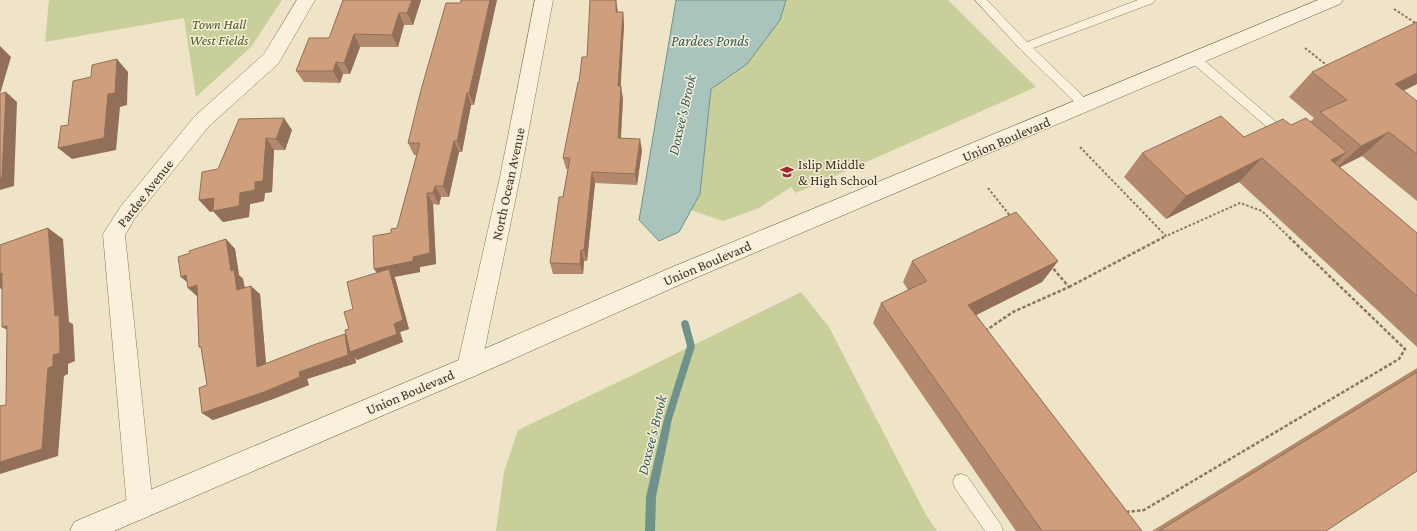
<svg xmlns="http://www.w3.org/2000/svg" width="1417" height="531" font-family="'Crimson Pro',serif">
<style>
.green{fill:#c9cf9b}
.water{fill:#a9c4bc;stroke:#6f938a}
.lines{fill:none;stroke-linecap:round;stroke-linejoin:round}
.stream{fill:#6f938a;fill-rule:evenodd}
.lane-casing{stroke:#8d765c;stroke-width:1}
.street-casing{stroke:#8d765c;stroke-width:1}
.secondary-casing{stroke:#6f573f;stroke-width:1}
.path-far1{stroke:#8d765c;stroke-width:2;stroke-dasharray:2.5 2;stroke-linecap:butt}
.path{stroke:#8d765c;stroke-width:2.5;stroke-dasharray:3.5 2;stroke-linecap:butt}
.lane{fill:#faf1dc;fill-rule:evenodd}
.street{fill:#faf1dc;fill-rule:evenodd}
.secondary{fill:#faf1dc;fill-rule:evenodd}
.wall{fill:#b2896c}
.shaded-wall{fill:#916f58}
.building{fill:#cf9f7d;stroke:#916f58}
.labels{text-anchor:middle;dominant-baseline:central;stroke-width:3;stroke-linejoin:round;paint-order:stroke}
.park-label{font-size:14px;font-style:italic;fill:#4d5a26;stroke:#f7eed8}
.street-label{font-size:14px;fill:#3d2e20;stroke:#f7eed8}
.poi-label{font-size:14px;fill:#3d2e20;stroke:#f7eed8;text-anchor:start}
.water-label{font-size:15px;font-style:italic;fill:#2f5d5a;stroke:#f7eed8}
</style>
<rect width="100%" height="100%" fill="#f0e4c8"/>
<path class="green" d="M49,0h233l-31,47 -55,50 -12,-79 -139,24z
M786,0h162l88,87 -240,106 -5,-6 -32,21 -36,13 -32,-11 9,-16 11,-105 36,-25 33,-44z
M801,292l28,35 96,186 12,18h-441l8,-59 14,-42 121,-58z"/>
<path class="water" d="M676,0h110l-6,20 -33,44 -36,25 -11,105 -21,38 -20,9 -20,-21z"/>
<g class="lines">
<path class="stream" d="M685,320l3,1 1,3 6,22 -23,73 -16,78 -1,34h-10l1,-34 18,-78 23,-73 -6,-22 1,-3z"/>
<g class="lane-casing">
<path id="lane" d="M975,0h12l40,42 111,-42h17l-2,3 -120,45 56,54 2,3 -2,3 -4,2 -4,-2 -60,-58z
M1195,55l4,1 90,77 2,3 -2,3 -4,2 -4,-2 -90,-77 -2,-3 2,-3z
M961,474l6,2 34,49 2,6h-18l-30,-43 -2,-6 2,-6z"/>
</g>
<g class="street-casing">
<path id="street" d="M297,0h18l-37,64 -69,62 -74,92 -10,17 28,272 -4,9 -9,4 -9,-4 -4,-9 -24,-273 18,-28 74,-90 69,-62z
M535,0h18l-33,177 -39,190 -4,8 -8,3 -8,-3 -4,-8 43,-190z"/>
</g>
<g class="secondary-casing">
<path id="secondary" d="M1318,0h25l-3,4 -654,278 -209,93 -363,156h-44l4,-9 387,-163 209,-91z"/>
</g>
<path class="path-far1" d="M1394,9l23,15
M1305,48l24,19
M1080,147l86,89 74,-33 22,8 28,27
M988,188l23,29
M1162,238l4,-2"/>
<path class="path" d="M1069,287l95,-50
M985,331l28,-19 56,-25 -18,-21
M1126,512l18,-2 255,-151 6,-10 -116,-112"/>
<use href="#lane" class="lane"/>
<use href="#street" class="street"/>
<use href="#secondary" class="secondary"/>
</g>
<path class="wall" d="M343,0h78l-8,25h-9l-6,22h-38l-10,27h-7l-3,9 -36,-1 -8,-11 33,-33z
M446,3l28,102h-3l-9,47h-3l-10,45h-8l-2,8 -6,-1 3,60 -16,3v5l-26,5 1,1 14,51 -9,3 3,10 -46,18 -2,-3 1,6 -49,16 2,6 -36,14 -60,21 -11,-7 5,-28 -6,-37 -2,-1 -2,-51 -9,-8 -1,-6 -6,-5 9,-24 36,-14 9,10 4,26 4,4 2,9 15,6 6,70 80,-28 3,-7 4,-20 24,-36 14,-40 6,-5 20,-73h-3l-6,-12z
M618,12h5l1,13 -4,61 3,13 -2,39 21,12 -5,35 -42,-2 -8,78h-3l-1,13h-30l-3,-11 18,-94h-2l-3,-11 16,-76 8,-25z
M1312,72l92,19 13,10v100l-55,-45 -22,11 77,66v114l-178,-165 -73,37 -42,-42 18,-24 102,-16 47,-12 19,-3 4,-4 -25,-21z
M239,119l53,11 -7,20h-11l-2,42 -7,1 -1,8 -14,3 -1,13 -26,5 -10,-11 -3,1z
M912,261h146l-16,21 -66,33 166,216h-126l-143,-208 8,-20 27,-13 -5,-8z
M1417,368v103l-91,60h-174z"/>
<path class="shaded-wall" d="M412,0h9l-8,25 -6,-12z
M490,0h7l-23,105 -5,-12z
M616,0l2,12 -1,13 -1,-13z
M623,12l1,13 -4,74 -2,-13z
M399,13l5,12 -6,22 -6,-12z
M354,34l6,13 -10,27 -6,-11z
M0,46l11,11 -11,37z
M117,59l11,13 -1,33 -7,2 -4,43 -44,9 -14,-11z
M336,62l7,12 -3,9 -7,-12z
M1417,73v11l-49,25 27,-25z
M621,86l2,13 -3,50 -2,-11z
M6,92l11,10 -3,84 -14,4v-12z
M467,93l4,12 -9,47 -5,-11z
M284,118l8,12 -7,20 -9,-11z
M1389,132l-27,24 -28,14 27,-24z
M266,138l8,12 -2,42 -7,1 -1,8 -14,3 -1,13 -26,5 -10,-11 -3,1 -11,-12 41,-7 15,-11z
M640,139l2,11 -5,35 -2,-11z
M454,141l5,11 -10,45 -6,-11z
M1347,152l-27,24 11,-16z
M1262,158l-23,24 -73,37 20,-23z
M592,172l3,11 -8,78 -3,-11z
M435,186l6,11 -2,8 -6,-12z
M427,193l6,11 3,60 -16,3v5l-26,5 1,1 14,51 -9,3 3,10 -46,18 -2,-3 1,6 -49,16 2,6 -36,14 -60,21 -11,-7 97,-41 46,-38 7,8 29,-63 -7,-10 39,-12z
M48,228l15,11 6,83 4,2 2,37 -7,3v10l-4,2 -6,80 -58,18v-12l48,-94 5,-13 2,-39z
M226,239l9,10 4,26 4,4 4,20 -10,-9 -6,-19z
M581,250l3,11 -1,13 -3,-10z
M1058,261l-16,21 -86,43 12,-20z
M2,273l15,10 -16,6 -1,-1v-14z
M186,275l6,11 -11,-9z
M197,285l1,12 -10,-9z
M251,286l9,8 7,81 -10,-8z
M7,326l11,10 -16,-9z"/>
<path class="building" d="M343,0h69l-5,13h-8l-7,22 -38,-1 -10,29 -8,-1 -3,9h-37l13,-33h20z
M461,0h29l-21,93h-2l-10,48h-3l-11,45h-8l-2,7h-6l3,60 -17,4v4l-39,8 -1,-33 18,-3v-4l6,-1 23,-85h-12l13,-53 25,-87h14z
M590,0h26v12h7l-5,74h3l-3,52 22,1 -5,35 -43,-2 -8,78h-3l-1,14 -30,-1 9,-66h4l7,-39h-7l15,-76h1l3,-25h5z
M1417,22v51l-22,11 22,17v53l-28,-22 -28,14 -41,-34 27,-12 -35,-28z
M117,59l-2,34 -7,1 -4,44 -46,10 3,-22 7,-1 5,-44 18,-4 1,-12z
M6,92l-4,85 -2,1v-84z
M1221,116l23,21 39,-18 8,6 15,-7 41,34 -16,8 86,73v63l-155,-138 -76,38 -44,-43z
M284,118l-8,21 -10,-1 -3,43 -8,1v8l-15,3 -1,13 -26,5 1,-13 -15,2 3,-28 16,-3 21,-50z
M1016,212l42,49 -90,44 174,226h-100l-161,-228 46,-22 -15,-20z
M48,228l7,88 4,-1 1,38 -7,2v11l-5,2 -6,81 -42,13v-56l6,-1 1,-79 -5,1v-54l-2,1v-29z
M226,239l5,32 3,-1 3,20 14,-4 6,81 59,-23 29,-10 3,21 -49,17 1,5 -36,15 -62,21 -3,-25 8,-3 -6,-38h-2l-2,-62 -9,3 -2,-13 -5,2 -3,-20 12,-4 -1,-2z
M389,269l14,51 -9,4 3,10 -47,18 -5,-22 4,-1 -5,-17 9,-3 -6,-27z
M1417,372v99l-91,60h-167z"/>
<defs>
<g id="school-bare" transform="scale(1.08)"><path d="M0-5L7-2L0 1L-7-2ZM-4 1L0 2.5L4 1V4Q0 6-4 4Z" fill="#9e2a2b" stroke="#f7eed8" stroke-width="2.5" paint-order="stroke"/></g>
</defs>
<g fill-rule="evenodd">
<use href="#school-bare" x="787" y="172"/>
</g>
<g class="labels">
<g class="park-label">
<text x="219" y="24">Town Hall<tspan x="219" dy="16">West Fields</tspan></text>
</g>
<g class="street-label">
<text transform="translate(1006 139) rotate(-23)">Union Boulevard</text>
<text transform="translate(508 184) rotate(-78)">North Ocean Avenue</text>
<text transform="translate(145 193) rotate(-52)">Pardee Avenue</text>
<text transform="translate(707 263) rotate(-23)">Union Boulevard</text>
<text transform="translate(410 392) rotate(-23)">Union Boulevard</text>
</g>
<g class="poi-label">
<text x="798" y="164">Islip Middle<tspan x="798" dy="16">&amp; High School</tspan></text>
</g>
<g class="water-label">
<text x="710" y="41">Pardees Ponds</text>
<text transform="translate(682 115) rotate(-77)">Doxsee's Brook</text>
<text transform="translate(652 435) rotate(-76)">Doxsee's Brook</text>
</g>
</g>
</svg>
